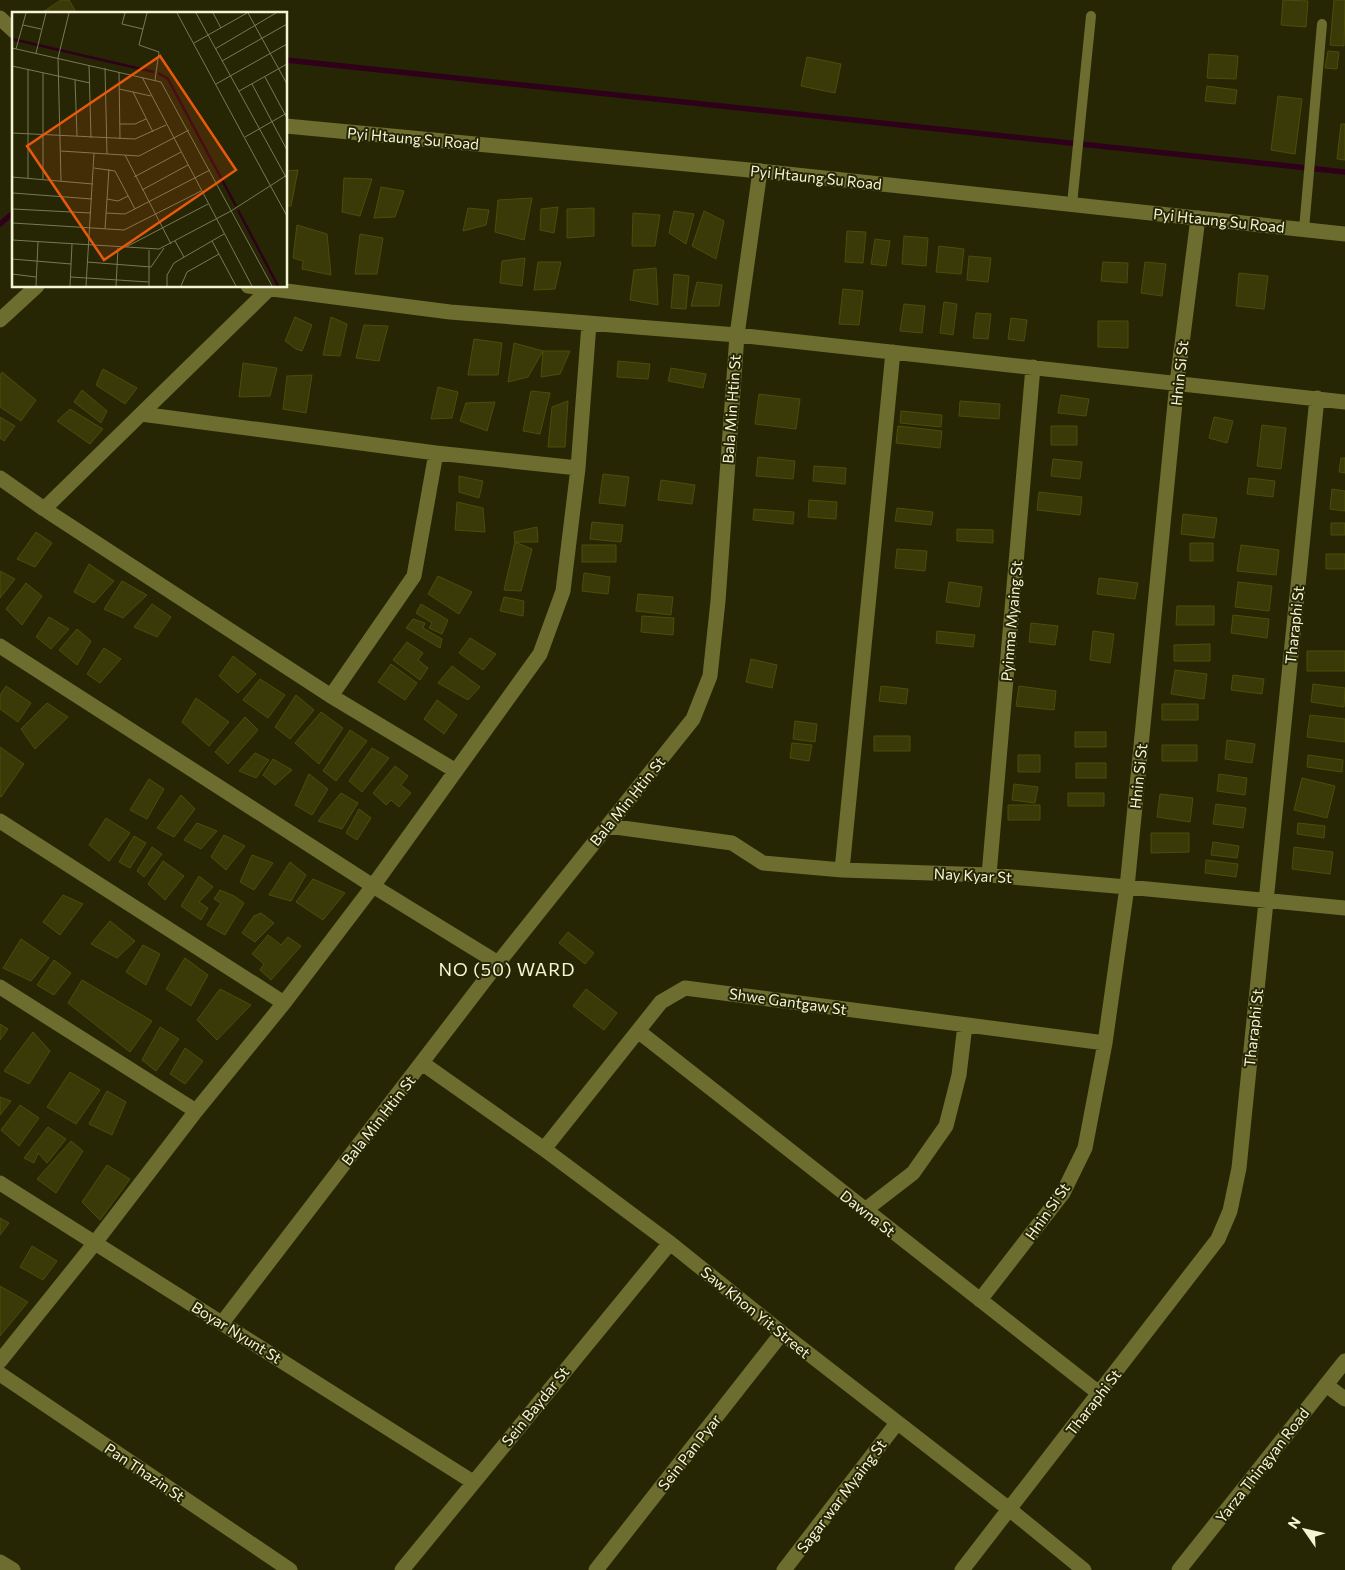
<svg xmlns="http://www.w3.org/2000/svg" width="1345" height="1570" font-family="Commissioner,sans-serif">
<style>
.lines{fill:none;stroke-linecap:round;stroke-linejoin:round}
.stream{stroke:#2e001a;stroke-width:5.5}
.building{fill:#393a07;stroke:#4d4d09}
.lane{stroke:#6c6d2f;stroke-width:10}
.street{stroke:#6c6d2f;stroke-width:15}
.secondary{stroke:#6c6d2f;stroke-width:15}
.labels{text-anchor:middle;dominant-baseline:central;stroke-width:4;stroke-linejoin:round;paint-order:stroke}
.street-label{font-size:15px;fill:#f3f5d5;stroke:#262605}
.quarter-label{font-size:18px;letter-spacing:1px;fill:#f3f5d5;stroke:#262605}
.inset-river{fill:none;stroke:#2e001a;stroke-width:2.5}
.inset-road{fill:none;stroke:#787958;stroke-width:1}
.view{fill:#e8590c;fill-opacity:0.15;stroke:#e8590c;stroke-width:2.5}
.inset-edge{fill:none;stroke:#f3f5d5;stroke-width:2.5}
</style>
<rect width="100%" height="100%" fill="#262605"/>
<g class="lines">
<path class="stream" d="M286,60l1059,112
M0,224l14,-12"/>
</g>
<path class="building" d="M61,0h8l8,14h-37z
M1283,0l25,1 -2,26 -25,-2z
M1334,0h11l-1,46 -14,-1z
M1328,51l11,1 -2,17 -12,-1z
M1209,54l29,2 -2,23 -29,-1z
M807,57l34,7 -6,29 -34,-7z
M1207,86l30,4 -2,14 -30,-3z
M1278,96l24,3 -7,55 -24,-4z
M1341,124h4v36l-8,-1z
M298,170l-7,36h-5v-35z
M344,178l28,1 -12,37 -18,-4z
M381,187l23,4 -9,26 -21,1z
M532,198l-8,42 -29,-8 3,-32z
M558,207l-4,26 -14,-3 1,-21z
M468,208l21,2 -3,15 -23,6z
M594,208v28l-27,2v-29z
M674,211l20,3 -8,30 -17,-11z
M704,211l20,10 -8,38 -24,-13z
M633,213l27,2 -5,31h-23z
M297,225l30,9 4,41 -29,-6 1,-8 -10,-3z
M847,231l19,1 -3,31 -18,-1z
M360,234l23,4 -6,36h-22z
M904,236l24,2 -2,28 -24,-2z
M875,239l15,2 -4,25 -15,-2z
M939,246l25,3 -3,25 -25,-2z
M969,256l22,2 -3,24 -21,-2z
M525,258l-3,28 -22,-3 2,-22z
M538,262h23l-6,27 -21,1z
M1103,262l25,1 -1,20 -26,-2z
M1145,262l21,2 -4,32 -21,-3z
M656,268l2,37 -28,-5 4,-30z
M1239,273l29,3 -4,33 -28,-3z
M674,274l15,2 -3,33 -15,-1z
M697,282l25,3 -3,21h-28z
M843,289l20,2 -4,34 -20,-1z
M944,302l13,2 -4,31 -13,-2z
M904,304l21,2 -3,27 -22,-2z
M976,313l15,1 -3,25 -15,-1z
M295,317l17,8 -10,26 -6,-2 -11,-8z
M331,317l16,7 -7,32 -17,-1z
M1011,318l16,2 -3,21 -16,-2z
M1098,321h30v27l-30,-1z
M364,325l24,1 -9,35 -23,-3z
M474,339l28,4 -4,32h-30z
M514,343l29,8 -15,26 -20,5z
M543,351h27l-10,23 -19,3z
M618,361l32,3 -2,15 -31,-2z
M243,363l34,5 -7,28 -31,1z
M671,368l35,6 -3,14 -35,-7z
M103,369l34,19 -12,16 -29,-19z
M2,372l34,28 -15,21 -21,-14v-32z
M312,375l-6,38 -23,-4 4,-33z
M438,387l20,5 -6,26 -21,1z
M82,390l25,21 -6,12 -27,-21z
M531,391l19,2 -10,41 -17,-3z
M759,394l41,5 -4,30 -41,-5z
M1061,395l28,4 -3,17 -28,-3z
M568,401l-3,46h-17l4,-40z
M960,401l40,3 -1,15 -40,-3z
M495,402l-8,29 -27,-10 6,-18z
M70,409l33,20 -13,15 -33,-23z
M901,411l41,4 -1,12 -41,-4z
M0,417l15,9 -11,15 -4,-3z
M1214,417l19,4 -6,22 -18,-5z
M1262,425l24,3 -5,41 -24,-3z
M898,426l44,5 -2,17 -44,-5z
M1051,426h26v19h-26z
M758,457l37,4 -2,18 -37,-3z
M1341,458h4v15l-6,-1z
M1053,459l29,3 -2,17 -29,-3z
M814,466l32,2 -1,16 -32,-3z
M603,474l26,3 -4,29 -26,-3z
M459,476l24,5 -4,17 -20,-6z
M1249,478l26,3 -2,16 -26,-3z
M661,480l34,5 -3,19 -34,-4z
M1332,489l13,2v20l-15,-2z
M1039,492l43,5 -2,18 -43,-5z
M809,500l28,2 -1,17 -28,-2z
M457,502l26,6 2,24 -30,-2z
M897,508l36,4 -2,13 -36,-4z
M754,509l40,3 -1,12 -40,-4z
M1183,514l34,4 -3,20 -33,-4z
M592,522l31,3 -2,17 -31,-3z
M1331,523h14v12h-14z
M537,527l1,15h-23l-1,-10z
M957,529l36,1v13l-36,-2z
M36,532l16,11 -17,24 -18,-8z
M515,542l17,7 -11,42 -17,-1z
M1190,543h23v18h-23z
M582,545h34v17h-34z
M1241,545l38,5 -3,25 -39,-4z
M897,549l30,2 -2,20 -30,-3z
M1326,554h19v15h-19z
M89,564l25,17 -20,22 -20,-11z
M0,571l15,8 -15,19z
M584,573l26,4 -2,17 -26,-3z
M438,576l34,16 -13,22 -31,-20z
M1099,578l39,5 -3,16 -38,-5z
M122,581l25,14 -24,23 -19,-9z
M949,582l33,5 -3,20 -33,-5z
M1238,582l34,4 -3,25 -34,-4z
M26,583l16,13 -20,29 -16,-16z
M638,594l35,3 -2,18 -35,-4z
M504,597l20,4 -1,15 -23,-5z
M152,604l19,13 -14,20 -23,-10z
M421,604l27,16 -6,14 -13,-6 3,-5 -16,-10z
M1177,606h37v19h-38z
M1233,615l36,4 -2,19 -36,-5z
M642,616l32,2 -1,17 -32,-3z
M49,617l20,12 -18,20 -15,-12z
M413,619l12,4 -2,5 19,11 -2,9 -34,-20z
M1031,623l27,3 -3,19 -26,-3z
M77,629l14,12 -14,24 -18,-15z
M937,631l38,4 -2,12 -37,-4z
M1093,631l21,3 -4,29 -20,-3z
M470,638l26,16 -13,16 -24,-17z
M407,642l16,11 -5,7 10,8 -8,12 -27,-20z
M1210,644v17h-36v-16z
M104,648l17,11 -21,24 -13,-9z
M1307,651h38v20h-38z
M233,656l23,18 -18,19 -19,-17z
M751,659l26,6 -5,23 -26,-6z
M391,664l26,19 -12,17 -27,-18z
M452,666l28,21 -12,13 -30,-17z
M1175,670l32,4 -3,25 -33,-5z
M1233,675l31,4 -2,15 -31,-4z
M260,679l25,16 -17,23 -25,-18z
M1313,684l32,4 -1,19 -33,-5z
M6,686l25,17 -13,19 -18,-13v-14z
M881,686l27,3 -2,15 -27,-3z
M1019,686l37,5 -2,19 -38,-4z
M296,695l18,15 -24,29 -15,-12z
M196,698l33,24 -20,24 -27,-24z
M437,700l20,15 -13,19 -20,-15z
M47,703l21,14 -33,32 -14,-20z
M1162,704h36v16h-36z
M321,712l22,16 -24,36 -24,-21z
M1310,715l35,4v23l-38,-5z
M245,717l13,13 -30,34 -13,-12z
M795,721l22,3 -2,18 -22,-3z
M350,730l17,11 -31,40 -13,-10z
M1075,732h31v15h-31z
M874,736h36v15h-36z
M1227,740l28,4 -3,19 -27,-4z
M792,743l20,2 -3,16 -19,-3z
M1162,745h35v16h-35z
M0,747l24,17 -23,33 -1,-1z
M372,748l17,10 -27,34 -13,-11z
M255,753l14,7 -13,18 -17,-7z
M1018,755h22v17h-22z
M1308,755l35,5 -1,12 -35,-5z
M273,759l19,11 -17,15 -12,-10z
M1076,763h30v15h-30z
M395,766l13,10 -7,9 10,8 -12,14 -8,-7 -5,5 -13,-12z
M309,774l19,15 -16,26 -17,-10z
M1219,774l28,4 -2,17 -28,-4z
M1302,778l33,8 -8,32 -33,-8z
M149,779l15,10 -17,30 -17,-9z
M1014,784l24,3 -3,16 -23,-3z
M341,793l17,10 -16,26 -24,-8z
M1068,793h36v13h-36z
M1160,794l33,4 -3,24 -33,-5z
M181,795l14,14 -21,28 -17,-9z
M1216,804l30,4 -3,20 -30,-4z
M1008,805h32v15h-32z
M359,809l12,9 -14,22 -11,-7z
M106,818l24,15 -21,28 -20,-16z
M197,823l20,8 -16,18 -17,-9z
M1298,823l27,3 -1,12 -27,-4z
M1151,833h38v19l-38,1z
M224,835l21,11 -19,24 -15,-13z
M134,836l12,7 -16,25 -11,-6z
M1213,842l26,4 -2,12 -26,-3z
M152,847l10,7 -18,23 -7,-6z
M1294,847l39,5 -3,22 -38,-5z
M252,855l21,8 -19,27 -14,-8z
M1206,860l32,4 -2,13 -31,-4z
M163,861l21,15 -19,24 -17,-16z
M290,862l16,13 -15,26 -22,-6z
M199,876l14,11 -14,15 9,6 -7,12 -20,-14z
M313,879l32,14 -22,27 -27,-18z
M220,890l14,6 10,7 -19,32 -18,-10 14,-22 -7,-4z
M63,895l20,9 -23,31 -17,-13z
M261,913l13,10 -19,19 -13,-9 12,-17z
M110,921l25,20 -18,17 -26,-14z
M568,932l26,21 -9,11 -26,-21z
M268,935l13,10 7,-8 13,9 -30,34 -11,-10 4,-6 -12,-10z
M21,939l28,19 -18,23 -28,-13z
M143,945l17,9 -14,31 -20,-13z
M185,958l23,17 -17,31 -25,-17z
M54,960l17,13 -17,22 -17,-10z
M82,980l70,41 -22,31 -62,-49z
M220,989l31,16 -34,35 -20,-20z
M586,989l31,24 -13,17 -31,-24z
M0,1024l8,5 -8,11z
M160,1027l19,12 -23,32 -14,-11z
M33,1032l17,19 -21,33 -25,-13z
M185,1048l18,13 -18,23 -15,-10z
M70,1072l30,18 -24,34 -29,-17z
M107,1091l19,11 -14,33 -23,-11z
M0,1097l11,4 -11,14z
M20,1105l19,13 -20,28 -18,-16z
M48,1127l18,12 -19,24 -9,-10 -4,10 -10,-5z
M71,1141l12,10 -27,42 -19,-14z
M107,1165l23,14 -30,41 -18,-18z
M0,1218l9,5 -9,12z
M32,1246l25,15 -14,19 -23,-13z
M0,1286l28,16 -28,34z"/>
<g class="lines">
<path class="lane" d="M1072,204l19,-188
M1304,229l18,-205"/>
<path class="street" d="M0,18l14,13
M248,286l202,26 287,23 608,67
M141,414l128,-125
M0,478l44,31 287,187 125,75
M44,509l97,-95 295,39 142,15
M0,646l373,240 125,77
M331,696l83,-120 22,-123
M0,821l284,182
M608,826l124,17 31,20 79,7 147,5 138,12 218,21
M842,870l51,-518
M989,875l44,-508
M0,987l196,124
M638,1031l462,363
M422,1063l122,86 126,94 112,90 227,176 75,61
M544,1149l117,-147 24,-14 420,55
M0,1183l473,299
M865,1210l48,-37 33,-47 13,-51 6,-50
M980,1300l83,-107 22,-45 20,-105 22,-156 50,-504 21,-165
M222,1323l276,-360 195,-244 17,-43 8,-75 19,-266 23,-164
M0,1361l94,-117 102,-133 88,-108 89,-117 167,-232 23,-63 15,-123 11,-144
M0,1374l290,196
M1326,1385l19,14
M0,1562l13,8
M402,1570l268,-327
M596,1570l186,-237
M784,1570l113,-147
M962,1570l256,-331 12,-28 9,-43 78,-770"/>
<path class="secondary" d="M286,126l474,45 585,63
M0,320l37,-34
M1179,1570l166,-209"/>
</g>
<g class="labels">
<g class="street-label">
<text transform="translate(413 138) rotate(5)">Pyi Htaung Su Road</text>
<text transform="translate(816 177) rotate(6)">Pyi Htaung Su Road</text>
<text transform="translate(1219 220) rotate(6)">Pyi Htaung Su Road</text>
<text transform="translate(1179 373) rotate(-84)">Hnin Si St</text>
<text transform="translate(731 409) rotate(-86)">Bala Min Htin St</text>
<text transform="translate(1011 621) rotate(-85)">Pyinma Myaing St</text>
<text transform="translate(1294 625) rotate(-84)">Tharaphi St</text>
<text transform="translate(1138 776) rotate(-84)">Hnin Si St</text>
<text transform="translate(627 801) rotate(-51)">Bala Min Htin St</text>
<text transform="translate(973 875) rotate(3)">Nay Kyar St</text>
<text transform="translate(788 1001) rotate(8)">Shwe Gantgaw St</text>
<text transform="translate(1253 1028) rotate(-84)">Tharaphi St</text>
<text transform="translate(378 1120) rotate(-52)">Bala Min Htin St</text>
<text transform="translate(1047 1211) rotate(-55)">Hnin Si St</text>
<text transform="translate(868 1213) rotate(38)">Dawna St</text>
<text transform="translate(756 1312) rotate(39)">Saw Khon Yit Street</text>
<text transform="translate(237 1332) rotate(32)">Boyar Nyunt St</text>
<text transform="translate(1093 1402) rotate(-52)">Tharaphi St</text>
<text transform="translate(535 1406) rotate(-51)">Sein Baydar St</text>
<text transform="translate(689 1452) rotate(-52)">Sein Pan Pyar</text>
<text transform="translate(1262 1465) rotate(-52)">Yarza Thingyan Road</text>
<text transform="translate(145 1472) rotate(34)">Pan Thazin St</text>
<text transform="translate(841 1496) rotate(-53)">Sagar war Myaing St</text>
</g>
<g class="quarter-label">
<text x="507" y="969">NO (50) WARD</text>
</g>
</g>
<g transform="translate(12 12)">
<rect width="275" height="275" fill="#262605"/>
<path class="inset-river" d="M0,27l142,33M146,61l10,6 68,127M226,198l40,76"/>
<path class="inset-road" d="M113,1l-3,11 21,5M135,1l-8,32 20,7 -4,28M165,1l93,172M184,1l91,166M201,1l8,15M236,1l39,71M11,13l18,4M182,31l53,-30M0,36l149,34 111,204M4,37l10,-36M203,37l61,-36M24,41l10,-40M210,49l65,-37M77,53l2,73M0,54l1,174M0,54l78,17M93,56l2,86M16,58v108M107,60l1,67M31,61v106M130,65l110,209M253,65l22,41M63,68l2,56M204,72l71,-40M240,72l35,66M107,77l14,3 20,40M227,79l48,-27M121,80l18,4M108,112h15l11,-5M0,121l123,6 31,-14M233,125l42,-24M49,139l78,5 50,-26M113,143l46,89M82,156l21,3 20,38M0,165l81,7M122,165l47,-25M49,169l-3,-123 11,-45M258,173l17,31M130,178l46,-25M1,181l79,6M95,187l11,2 10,-5M1,197l78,4M94,201l19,1 85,-44M1,211l111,7 77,-39M93,217l4,-60M0,228l147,9 72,-38 56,-36M163,229l9,16M200,229l24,45M114,235l82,-43M0,247l59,5M75,250l64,5 13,-19M0,262l24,3M59,265l78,5M24,274l2,-44M58,274l2,-42M74,274l8,-133M104,274l2,-38M137,274v-36M155,274v-11l7,-12 50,-29M169,274l6,-14 32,-18"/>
<path class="view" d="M148,44l76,114 -132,90 -77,-114z"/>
<rect width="275" height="275" class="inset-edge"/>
</g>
<g transform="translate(1305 1530) rotate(304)" stroke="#262605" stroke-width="4" paint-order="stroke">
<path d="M0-4L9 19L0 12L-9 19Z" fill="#f3f5d5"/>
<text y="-8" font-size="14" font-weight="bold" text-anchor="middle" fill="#f3f5d5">N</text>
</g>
</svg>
